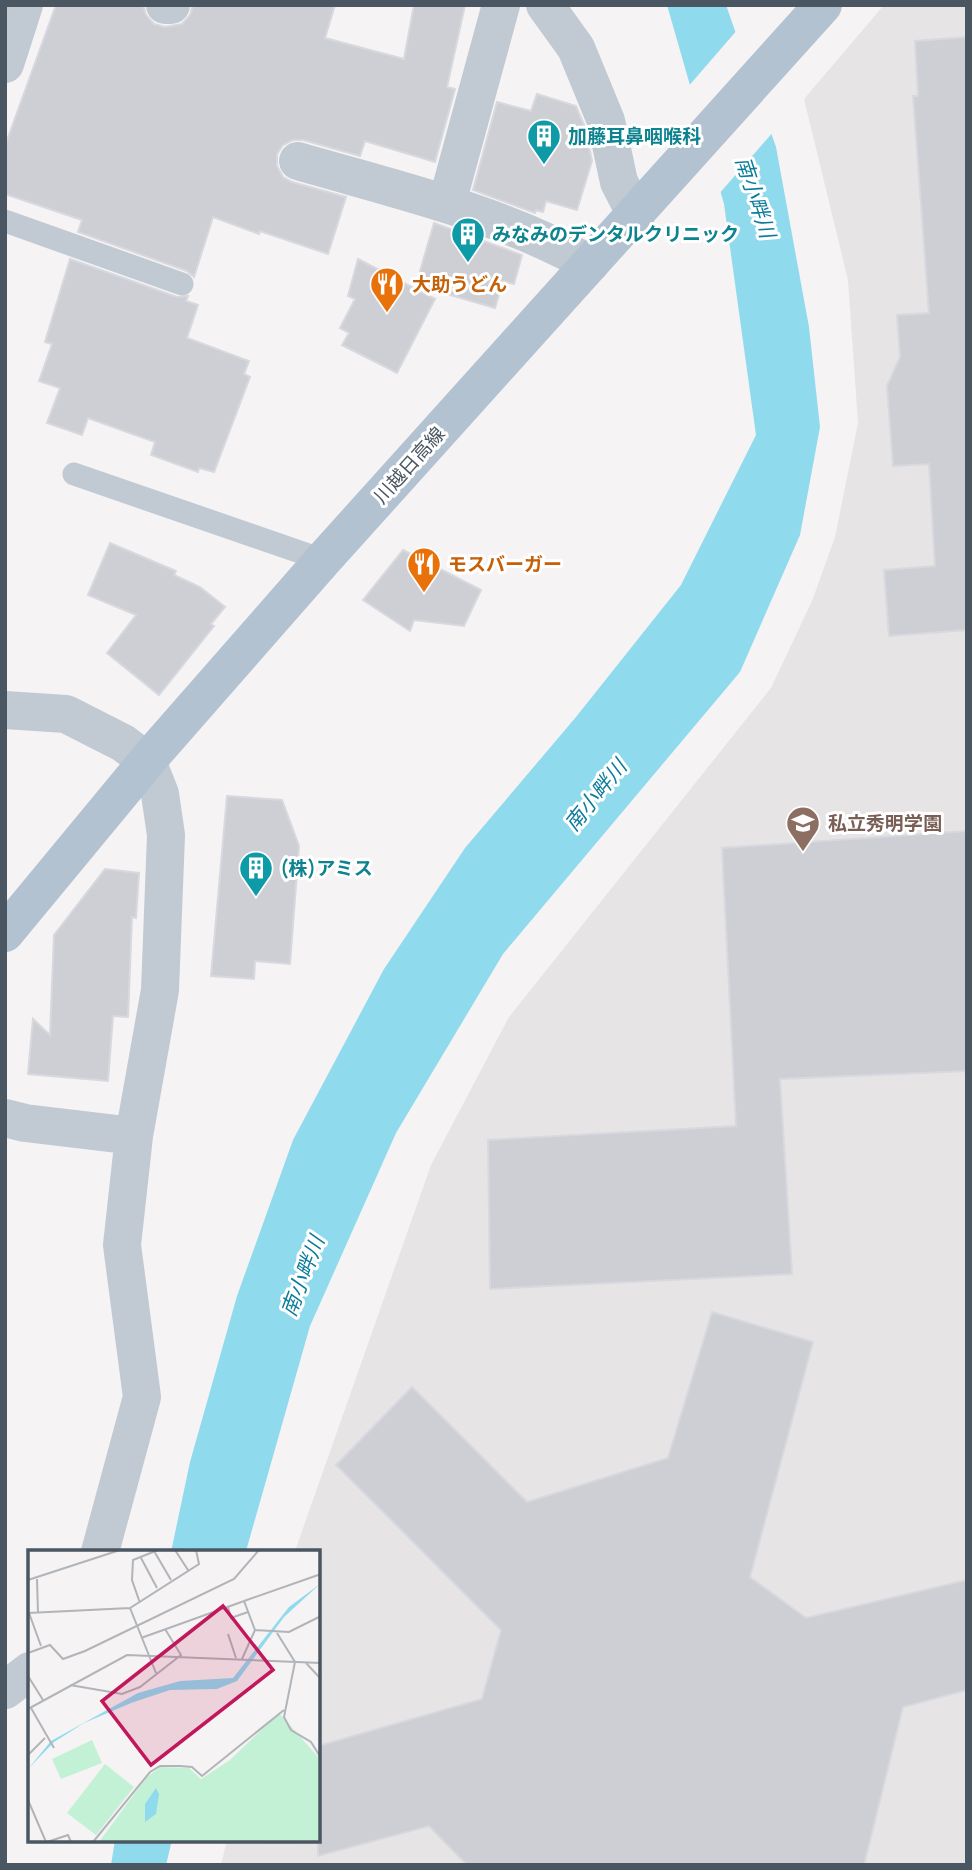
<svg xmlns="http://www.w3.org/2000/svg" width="972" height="1870" font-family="Manrope,'Noto Sans JP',sans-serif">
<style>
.education{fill:#e6e4e5}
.water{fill:#90daee}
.pier{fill:#f5f3f3}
.building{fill:#cdcfd5;stroke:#d7d9de;stroke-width:2}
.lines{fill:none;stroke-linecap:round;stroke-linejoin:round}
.service{stroke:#c1cad2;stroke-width:23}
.minor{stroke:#c1cad2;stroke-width:38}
.primary{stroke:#b3c2d1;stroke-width:38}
.labels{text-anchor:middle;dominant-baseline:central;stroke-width:6;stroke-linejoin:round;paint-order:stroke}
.culture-label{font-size:19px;font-weight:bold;fill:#0d838f;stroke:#fff;text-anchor:start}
.food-label{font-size:19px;font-weight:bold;fill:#c56008;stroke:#fff;text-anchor:start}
.street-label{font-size:19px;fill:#4a5661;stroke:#fff}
.education-label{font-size:19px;font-weight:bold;fill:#785e54;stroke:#fff;text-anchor:start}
.water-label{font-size:21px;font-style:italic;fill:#0c7c9b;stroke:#fff}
.inset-road{fill:none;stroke:#b1b4b9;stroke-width:2}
.view{fill:#c2185b;fill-opacity:0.15;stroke:#c2185b;stroke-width:3.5}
.inset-edge{fill:none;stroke:#4a5661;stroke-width:3.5}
</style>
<rect width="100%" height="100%" fill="#f5f3f3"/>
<path class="education" d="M884,5h83v1860h-746l6,-25h91v-288l-23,-1 136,-386 78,-148 262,-329 41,-87 23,-64 23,-114 -10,-143 -44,-181z"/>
<path class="water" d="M667,5h59l50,142 33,180 11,100 -20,108 -60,137 -237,282 -107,179 -86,193 -64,225 -75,1 19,-90 47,-166 56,-156 91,-171 81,-121 111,-131 105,-132 75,-150 -32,-231z
M115,1840h57l-6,25h-55z"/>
<path class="pier" d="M738,29l36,102 -56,64 -31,-107z"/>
<path class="building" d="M56,5h87l3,10 8,9 11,3 17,-3 8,-9 3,-10h142l-10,33 79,21 10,-54h51l-18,82 8,2 -20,73 -70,-21 -5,15 -57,-16h-10l-10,5 -6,9v12l6,11 9,5 54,15 -18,57 -68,-23 -1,3 -46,-17 -19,60 -7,-6 -109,-39 4,-12 -77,-26v-48z
M967,37v593l-78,6 -5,-66 51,-4 -6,-102 -36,2 -6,-80 13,-29 -3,-42 32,-2 -16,-217h5l-3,-55z
M537,94l39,12 9,21 7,34 -15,49 -31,-9 -3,11 -7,-2 -1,3 -62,-23 24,-88 34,9z
M434,223l88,32 -8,29 -11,-3 -8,27 -79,-23z
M70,259l107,38 11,-1 -2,5 12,4 -11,33 62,23 -5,13 6,3 -36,95 -15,-4 -1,4 -47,-17 4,-13 -67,-24 -6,17 -35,-12 13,-35 -21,-7 13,-37 -7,-2z
M358,259l77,40 -38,74 -55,-28 7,-12 -9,-5 15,-29 -7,-3z
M110,543l66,28 -2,4 26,12 25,20 -14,17 3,2 -55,69 -52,-42 29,-38 -48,-20z
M403,550l78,40 -17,36 -50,-6 -4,11 -47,-31z
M227,796l55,4 17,46 -9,118 -35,-3 -1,18 -43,-3z
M967,831v240l-187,8 12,195 -302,15 -2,-149 248,-14 -14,-278z
M105,869l34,4 -3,45 -4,-1 -4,100 -15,-1 -5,65 -80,-7 5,-55 17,16 4,-100z
M712,1312l101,30 -63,235 56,41 161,-38v110l-64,17 -39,158h-397l-38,-39 -111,30v-110l164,-47 19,-69 -165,-165 76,-78 115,115 141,-44z"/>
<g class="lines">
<path class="service" d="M5,221l177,63
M74,474l249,86"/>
<path class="minor" d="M165,5h6
M545,5l31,43 30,73 13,61 17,33
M5,64l19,-59
M298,161c99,29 202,52 292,103
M447,203l54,-198
M5,710l61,4 57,29 24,18 13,33 6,41 -6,155 -26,146 -12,109 20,152 -42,155
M5,1118l20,5 109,13
M5,1690l25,-19"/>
<path class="primary" d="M5,933l148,-179 170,-194 500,-555"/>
</g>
<defs>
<g id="building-pin" transform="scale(1.75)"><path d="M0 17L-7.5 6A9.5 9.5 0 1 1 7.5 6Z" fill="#0f9aa8" stroke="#fff"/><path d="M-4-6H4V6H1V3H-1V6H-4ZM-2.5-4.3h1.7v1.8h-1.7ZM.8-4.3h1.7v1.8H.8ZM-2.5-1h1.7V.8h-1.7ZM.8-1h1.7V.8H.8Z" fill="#fff"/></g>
<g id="restaurant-pin" transform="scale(1.75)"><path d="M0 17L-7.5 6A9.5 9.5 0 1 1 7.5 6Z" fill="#e8710a" stroke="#fff"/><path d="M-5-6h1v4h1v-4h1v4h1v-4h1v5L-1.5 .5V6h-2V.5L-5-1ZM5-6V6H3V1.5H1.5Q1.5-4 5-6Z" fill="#fff"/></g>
<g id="school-pin" transform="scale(1.75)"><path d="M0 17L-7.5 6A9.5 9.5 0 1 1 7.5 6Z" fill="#8d6e63" stroke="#fff"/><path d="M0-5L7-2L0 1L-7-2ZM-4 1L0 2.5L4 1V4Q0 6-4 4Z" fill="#fff"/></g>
</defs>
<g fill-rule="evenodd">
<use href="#building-pin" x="544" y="136"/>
<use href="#building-pin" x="468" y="234"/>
<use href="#restaurant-pin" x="387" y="284"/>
<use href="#restaurant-pin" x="424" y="564"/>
<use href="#school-pin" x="803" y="823"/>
<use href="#building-pin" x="256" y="868"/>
</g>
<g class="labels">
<g class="culture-label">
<text x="568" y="136">加藤耳鼻咽喉科</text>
<text x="492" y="234">みなみのデンタルクリニック</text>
<text x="280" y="868">(株)アミス</text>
</g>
<g class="food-label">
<text x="412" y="284">大助うどん</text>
<text x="448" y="564">モスバーガー</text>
</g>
<g class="street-label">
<text transform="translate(409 465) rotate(-48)">川越日高線</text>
</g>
<g class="education-label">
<text x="828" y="823">私立秀明学園</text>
</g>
<g class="water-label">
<text transform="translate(756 197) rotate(72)">南小畔川</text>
<text transform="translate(595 795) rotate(-51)">南小畔川</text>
<text transform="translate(302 1276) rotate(-69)">南小畔川</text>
</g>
</g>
<g transform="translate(28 1550)">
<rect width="292" height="292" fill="#f5f3f3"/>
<path d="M251,163l41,46 1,81 -222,2 47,-64 14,-11 29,1 12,11 29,-19zM64,190l10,23 -41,16 -9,-20zM77,214l29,23 -38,48 -29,-22z" fill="#c3f1d5"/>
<path d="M292,34l-36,33 -47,64 -20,8 -47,1 -39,13 -47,20 -30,19 -26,27 23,-28 87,-48 42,-12 53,-3 56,-71zM128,238l3,6 -3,20 -11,8v-18z" fill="#90daee"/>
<path class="inset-road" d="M147,0l13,20M126,1l17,29M113,8l16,30M9,29l1,34M0,30l92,-30M216,51l77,-27M112,53l-8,-23 1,-20 25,-10M200,57l3,11 17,-6M102,58l26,65M0,63l102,-5 69,-44 -3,-14M1,63l12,33M249,83l18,29 -11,55 7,13 20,12 10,16M200,84l8,24M113,88l103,-37 11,29 34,2 32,-16M0,103l22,-8 13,14 22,-8 149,-72 25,-29M214,109l13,-29M278,113l15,16M0,126l15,24M42,135l52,9 18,-7 41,-32 -16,-26M3,158l23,40M0,159l99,-54 194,8M0,205l17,-17M0,250l18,42M19,292l21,-7 3,7M65,292l57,-70 10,-6h20l12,1 10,9 82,-66"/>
<path class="view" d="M195,56l50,64 -122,95 -49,-64z"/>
<rect width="292" height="292" class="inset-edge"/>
</g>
<rect width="972" height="1870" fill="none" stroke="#4a5661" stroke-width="14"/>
</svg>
